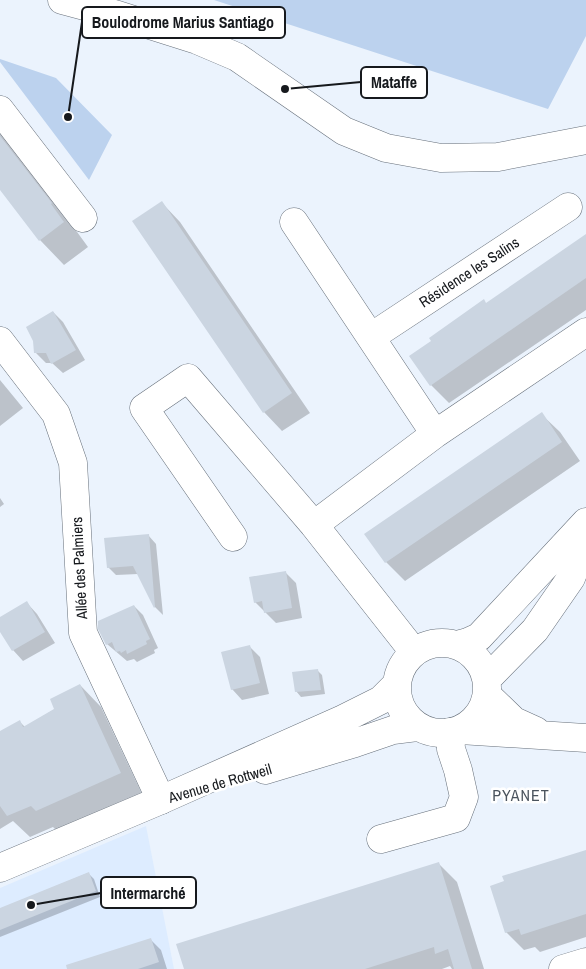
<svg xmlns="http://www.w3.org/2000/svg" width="586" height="969" font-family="'Archivo Narrow',sans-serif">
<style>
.built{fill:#ddecff}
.green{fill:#bcd2ee}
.shadow{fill:#0003}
.building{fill:#cbd5e1}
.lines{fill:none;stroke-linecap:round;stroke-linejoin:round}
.minor-casing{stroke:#67707b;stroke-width:29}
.secondary-casing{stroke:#67707b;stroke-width:29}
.minor{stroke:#fff;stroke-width:28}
.secondary{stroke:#fff;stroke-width:28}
.labels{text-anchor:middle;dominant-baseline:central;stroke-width:5;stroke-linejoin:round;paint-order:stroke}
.street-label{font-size:15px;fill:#16191d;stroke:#fff}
.neighbourhood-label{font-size:16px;letter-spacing:1px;fill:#4a535d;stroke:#fff}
.leader{fill:none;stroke:#16191d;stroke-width:2}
.callout-dot{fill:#16191d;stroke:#fff;stroke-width:2}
.callout{fill:#fff;stroke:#16191d;stroke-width:2}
.callout-label{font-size:16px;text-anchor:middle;font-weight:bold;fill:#16191d}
</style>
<rect width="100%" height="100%" fill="#ebf3fd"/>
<path class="built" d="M146,826l28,143h-174v-81z"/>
<path class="green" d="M214,0h372v36l-38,73z
M0,59l56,19 56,57 -23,45 -89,-118z"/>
<path class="shadow" d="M0,126l88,121 -24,18 -24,-25 -40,-52z
M162,203l18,19 130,191 -28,18 -18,-19z
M586,236v74l-137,93 -18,-18 55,-81z
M53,312l10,10 22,38 -22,13 -11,-10h-6l-10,-10z
M0,380l23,28 -23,18z
M541,414l19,18 20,29 -175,120 -19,-19 -20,-28z
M0,498l4,6 -4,3z
M148,535l8,9 7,71 -8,-8 -17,-33 -22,1 -8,-8z
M285,572l11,11 6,35 -26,5 -21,-21z
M27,603l10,11 18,29 -32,18 -10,-11 -13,-20v-11z
M134,606l9,9 15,33 -4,2 1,3 -18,9 -3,-3 -7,2 -20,-17z
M250,647l10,10 9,37 -27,6 -10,-11z
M317,670l5,5 3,19 -24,3 -5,-6z
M80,685l21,22 41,87 -84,38 -5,-5 -23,10 -17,-16 -13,8v-97l20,-10 5,5 30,-18z
M586,851v86l-46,15 -5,-5 -11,3 -18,-18z
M438,863l19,19 27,87h-32l-2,-3 -8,3h-257z
M88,873l6,6 6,18 -100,40v-28z
M151,940l10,10 6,19h-69z"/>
<path class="building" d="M0,136l52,67 -1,1 13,18 -25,19 -39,-51z
M162,201l130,192 -29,20 -131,-192z
M586,234v44l-156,108 -21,-30 22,-15 -2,-3 55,-39 2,4z
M53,311l23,39 -25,14 -5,-11h-12l-1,-12 -7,-14z
M542,412l20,30 -177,121 -21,-29z
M149,534l6,73 -1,1 -21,-42 -26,2 -3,-30z
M286,571l6,37 -28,5 -2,-12 -8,2 -5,-26z
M27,601l18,31 -33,19 -12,-19v-15z
M134,605l16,34 -4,2 1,3 -20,10 -1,-4 -5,3 -1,-2 -4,1 -4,-10 -6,3 -8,-16v-8z
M250,645l10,38 -29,7 -10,-38z
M318,669l3,21 -26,2 -3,-20z
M80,684l41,89 -85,38 -5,-5 -24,10 -7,-10v-75l20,-11 3,7 31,-18 -4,-10z
M586,850v64l-65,21 -2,-6 -14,4 -15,-47 14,-5 -2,-5z
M439,862l33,107h-18l-6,-20 -13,5 -1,-7 -69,22h-181l-8,-25z
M89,872l7,19 -96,39v-22z
M151,938l8,24 -21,7h-71l-1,-4z"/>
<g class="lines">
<g class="minor-casing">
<path id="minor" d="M62,0l56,15 79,25 40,17 107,74 42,17 55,10 57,-1 88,-17
M0,110l83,108
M294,222l141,212
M371,337l197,-130
M0,341l56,73 17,49 10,170 78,167
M314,525l121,-91 151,-102
M233,537l-89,-129 44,-30 126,147 100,127
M487,695l27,26 22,10
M460,730l126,8
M381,839l75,-21 8,-21 -6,-27 -7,-21 -1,-17
M563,969l23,-7"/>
</g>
<g class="secondary-casing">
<path id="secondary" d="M397 688a45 45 0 1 1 90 0a45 45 0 1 1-90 0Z
M457,645l11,-3 11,-5 107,-115
M487,679l48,-49 36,-52 15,-38
M265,770l90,-27 38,-13 24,-3
M0,868l161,-68 182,-81 38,-19 15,-15"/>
</g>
<use href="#minor" class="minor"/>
<use href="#secondary" class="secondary"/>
</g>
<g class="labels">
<g class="street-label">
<text transform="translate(469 272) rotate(-33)">Résidence les Salins</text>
<text transform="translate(79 568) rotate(-93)">Allée des Palmiers</text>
<text transform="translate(220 783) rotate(-16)">Avenue de Rottweil</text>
</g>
<g class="neighbourhood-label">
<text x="521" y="795">PYANET</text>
</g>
</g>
<path class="leader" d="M68 117L82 22M285 89L361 82M31 905L101 893"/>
<g class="callout-dot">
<circle cx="68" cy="117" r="5"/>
<circle cx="285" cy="89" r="5"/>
<circle cx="31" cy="905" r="5"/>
</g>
<g class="callout">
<rect x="82" y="7" width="203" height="31" rx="5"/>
<rect x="361" y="67" width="66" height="31" rx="5"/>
<rect x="101" y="877" width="95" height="31" rx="5"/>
</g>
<g class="callout-label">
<text x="183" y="28">Boulodrome Marius Santiago</text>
<text x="394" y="88">Mataffe</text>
<text x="148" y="899">Intermarché</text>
</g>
</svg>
